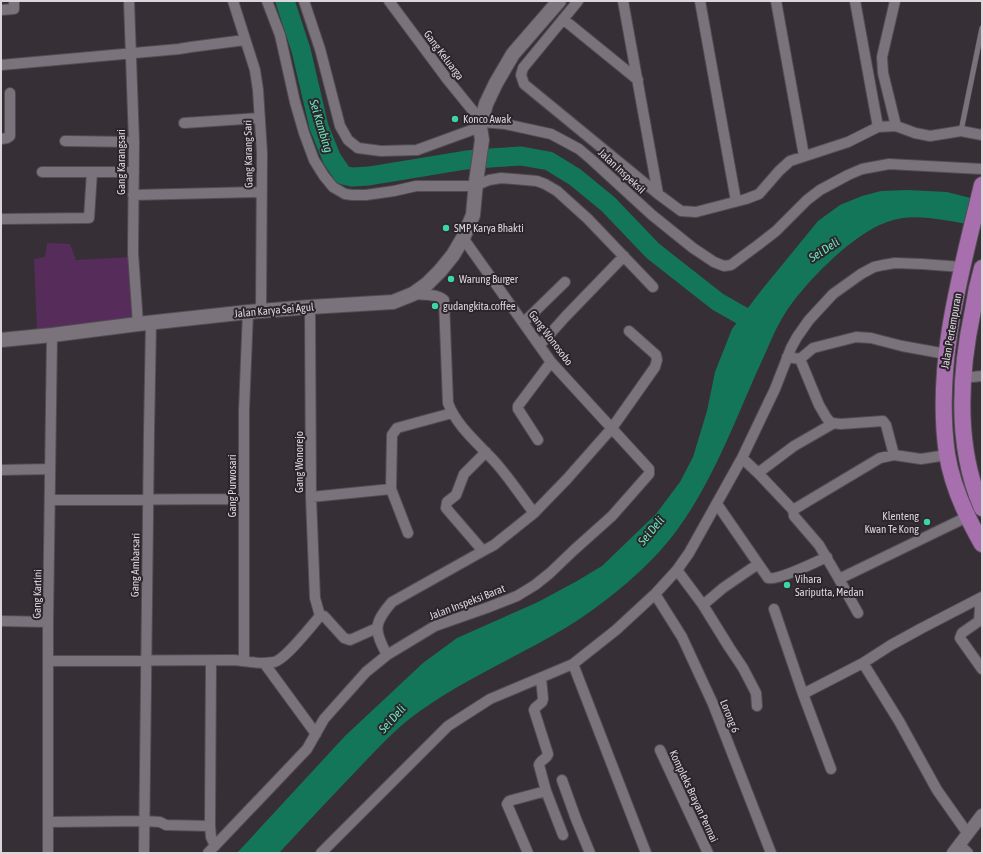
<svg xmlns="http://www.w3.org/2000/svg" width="983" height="854" font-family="'Asap Condensed',sans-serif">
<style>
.green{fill:#552c5a}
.water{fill:#147658}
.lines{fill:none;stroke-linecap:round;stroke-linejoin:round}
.river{stroke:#147658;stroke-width:19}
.service-casing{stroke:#524d53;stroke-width:6}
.minor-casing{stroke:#524d53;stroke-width:12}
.tertiary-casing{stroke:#524d53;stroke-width:14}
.secondary-casing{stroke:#524d53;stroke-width:16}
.trunk-casing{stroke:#524d53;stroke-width:18}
.service{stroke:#7a737b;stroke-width:5}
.minor{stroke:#7a737b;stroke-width:10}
.tertiary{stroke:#7a737b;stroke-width:12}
.secondary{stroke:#7a737b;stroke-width:14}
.trunk{stroke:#a76fae;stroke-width:16}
.poi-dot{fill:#3ed4a3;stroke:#2c262c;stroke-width:1.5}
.labels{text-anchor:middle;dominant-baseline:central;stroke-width:4;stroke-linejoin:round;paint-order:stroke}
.street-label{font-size:11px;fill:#dad6da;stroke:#2c262c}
.poi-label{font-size:11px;fill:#dad6da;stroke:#2c262c;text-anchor:start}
.water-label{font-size:12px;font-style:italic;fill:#6ee8ba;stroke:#2c262c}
</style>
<rect width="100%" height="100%" fill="#362f36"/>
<path class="green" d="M47,243l23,1 6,16 54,-3 5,63 -98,12 -3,-73 11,-2z"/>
<path class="water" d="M908,190l39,2 35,9v26c-23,-4 -56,-12 -79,-9 -22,3 -41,16 -57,29 -23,19 -52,49 -66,75 -6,10 -10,21 -15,32 -31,66 -55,141 -105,197 -27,29 -59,55 -93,76 -48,29 -101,51 -147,84 -23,16 -43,38 -62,58 -27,28 -53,56 -79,84h-42l108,-117 78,-73 34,-25 81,-36 39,-21 25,-15 54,-52 24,-32 13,-25 14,-46 8,-39 17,-43 28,-37 58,-71 22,-16 22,-9 19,-5z"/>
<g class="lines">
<path class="river" d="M285,1l16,49 18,77 13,32 11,16 9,2 17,-1 97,-16 24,-2 31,-2 28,5 26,16 33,27 45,47 65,51 37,21"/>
<g class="service-casing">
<path id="service" d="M961,131l21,-103"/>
</g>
<g class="minor-casing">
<path id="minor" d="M129,1l5,141 -1,111 5,71
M233,1l22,69 3,20 4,63 -1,158
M267,1l13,34 15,67 9,31 10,27 10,16 9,11 12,7 7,1h14l28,-4 22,-5h59l14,-6 12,-2 36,3 8,3 12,7 31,28 65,68
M304,1l16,48 20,77 8,14 10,8 23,3 36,-1 63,-23
M389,1l58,78 35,43 23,2 46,10 28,15 13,11 60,55 41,33 21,14 10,4 7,-1 27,-20 18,-14 31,-31 13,-10 28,-15 14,-6 27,-5 93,5
M578,1l-55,67 -2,7 3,9 134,110 23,17 15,1 50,-13 13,-5 20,-23 11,-10 58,-19 30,-15 18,-1 19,7 15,3 31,-5 21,4
M623,1l35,193
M700,1l36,200
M776,1l28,155
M855,1l23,126
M895,1l-13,56 1,16 13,53
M1,10l13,-1v-8
M563,19l75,61
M1,65l178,-16 12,-2 54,-7
M184,123l76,-5
M1,139l6,-1 3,-2v-43
M65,141l69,1
M42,172h92
M133,195l128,-3
M1,219l88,-1 3,-46
M413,294c9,1 24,-1 31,6l4,103c9,24 31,41 48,60 14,16 25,33 38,50
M310,307l1,190 4,101 5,18
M524,322l41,-40
M540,345l26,-29 58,-60
M787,357l13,2 13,-11 43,-11 15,1 31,8 44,8
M800,359l19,46 7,12 5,6 10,1 42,-3 3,4 8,30
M962,378l20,-2
M538,440l-20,-31v-3l33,-44
M742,458l16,15 36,-27 40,-23
M1,470l49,-1
M758,473l35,37 1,6 25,29 20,34 128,-62
M311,497l80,-8
M50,500l194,-1
M717,504l51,74c10,3 47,-16 59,-21
M793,510l87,-52 14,-3 27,4 26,-4
M408,533l-17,-44 1,-54 5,-7 55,-15
M483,551l-37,-43 1,-6 9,-7 8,-21 22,-22
M677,570l26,35 26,42 14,21 13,25 1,13
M839,579l19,34
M655,594l27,43 31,67 58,149
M978,599l2,9 -1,13 -17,12 -2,5 22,31
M703,605l20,-17 35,-24
M774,609l29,85 28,75
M320,616h4l20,22 6,2 27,-12
M1,621l47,1
M387,655c-13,-25 -14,-31 5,-53l91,-51 11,-6 40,-32 33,-34 45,-51 43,-61 2,-7 -1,-5 -27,-24
M49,661l185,-1c13,1 26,5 40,2 11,-2 38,-37 46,-46
M211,661l-1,165 1,11 4,9
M244,661v-251l4,-98
M264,663l52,71
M863,663l36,58 38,69 31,44
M573,664l73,189
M541,678l2,21 -1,3 -7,6 -1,2 14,44c-1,5 -8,6 -9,11l7,26 17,44
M803,694l60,-31 28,-18 31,-17 60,-31
M660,750l48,103
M562,780l14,39 14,34
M48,822l96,-1 16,1 6,3 44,1
M960,845l8,8
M48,853v-231l4,-287
M144,853l5,-421 2,-110
M208,853l99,-104 17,-30 42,-47 21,-17 48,-29 54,-19 28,-11 18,-11 15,-12 24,-23 38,-34 37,-42v-5l-98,-107 -88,-124
M321,853l127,-127 42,-27 83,-35 43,-34 39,-36 22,-24 12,-17 53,-95 33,-69 16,-41 6,-11 12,-17 24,-26 28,-20 13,-7 9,-2 12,-2 27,1 40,3
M528,853l-21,-49 2,-3 37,-10"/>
</g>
<g class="tertiary-casing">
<path id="tertiary" d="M953,853l29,-38"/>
</g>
<g class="secondary-casing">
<path id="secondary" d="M1,340l51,-5 86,-11 110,-12 62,-5 83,-5 20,-8 14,-10 13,-13 13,-16 10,-17 10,-23 3,-33 6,-42 -2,-13 6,-23 10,-21 17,-29 46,-53"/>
</g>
<g class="trunk-casing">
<path id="trunk" d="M982,185c-21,87 -48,179 -35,269 5,32 19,62 35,90
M982,268c-4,14 -7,28 -9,42 -14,66 -18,136 9,198"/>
</g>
<use href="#service" class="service"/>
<use href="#minor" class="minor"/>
<use href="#tertiary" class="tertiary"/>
<use href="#secondary" class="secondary"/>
<use href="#trunk" class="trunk"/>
</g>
<g class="poi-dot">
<circle cx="455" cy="119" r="4"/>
<circle cx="446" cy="228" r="4"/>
<circle cx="451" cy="279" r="4"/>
<circle cx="435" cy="306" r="4"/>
<circle cx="927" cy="522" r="4"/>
<circle cx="787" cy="585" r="4"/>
</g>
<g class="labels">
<g class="street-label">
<text transform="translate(444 55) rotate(53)">Gang Keluarga</text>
<text transform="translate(248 154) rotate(-91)">Gang Karang Sari</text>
<text transform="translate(121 162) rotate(-90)">Gang Karangsari</text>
<text transform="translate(622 171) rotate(43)">Jalan InspeksiI</text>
<text transform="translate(274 310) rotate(-5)">Jalan Karya Sei Agul</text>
<text transform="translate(951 331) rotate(-80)">Jalan Pertempuran</text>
<text transform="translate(551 338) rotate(53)">Gang Wonosobo</text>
<text transform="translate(299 462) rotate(-90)">Gang Wonorejo</text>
<text transform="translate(232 486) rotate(-90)">Gang Purwosari</text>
<text transform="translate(135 565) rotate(-89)">Gang Ambarsari</text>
<text transform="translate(37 594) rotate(-89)">Gang Kartini</text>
<text transform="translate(467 602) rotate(-21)">Jalan Inspeksi Barat</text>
<text transform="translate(730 716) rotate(68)">Lorong 6</text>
<text transform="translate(694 796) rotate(65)">Kompleks Brayan Permai</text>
</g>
<g class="poi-label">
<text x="463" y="119">Konco Awak</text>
<text x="454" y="228">SMP Karya Bhakti</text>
<text x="459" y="279">Warung Burger</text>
<text x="443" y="306">gudangkita.coffee</text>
<text x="919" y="516" text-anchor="end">Klenteng<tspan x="919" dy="13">Kwan Te Kong</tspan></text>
<text x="795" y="579">Vihara<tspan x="795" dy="13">Sariputta, Medan</tspan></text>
</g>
<g class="water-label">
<text transform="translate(321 126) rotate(73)">Sei Kambing</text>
<text transform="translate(824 250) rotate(-33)">Sei Deli</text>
<text transform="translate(651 531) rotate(-50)">Sei Deli</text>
<text transform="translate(392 719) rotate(-48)">Sei Deli</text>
</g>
</g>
<rect width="983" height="854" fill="none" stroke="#dad6da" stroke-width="4"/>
</svg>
